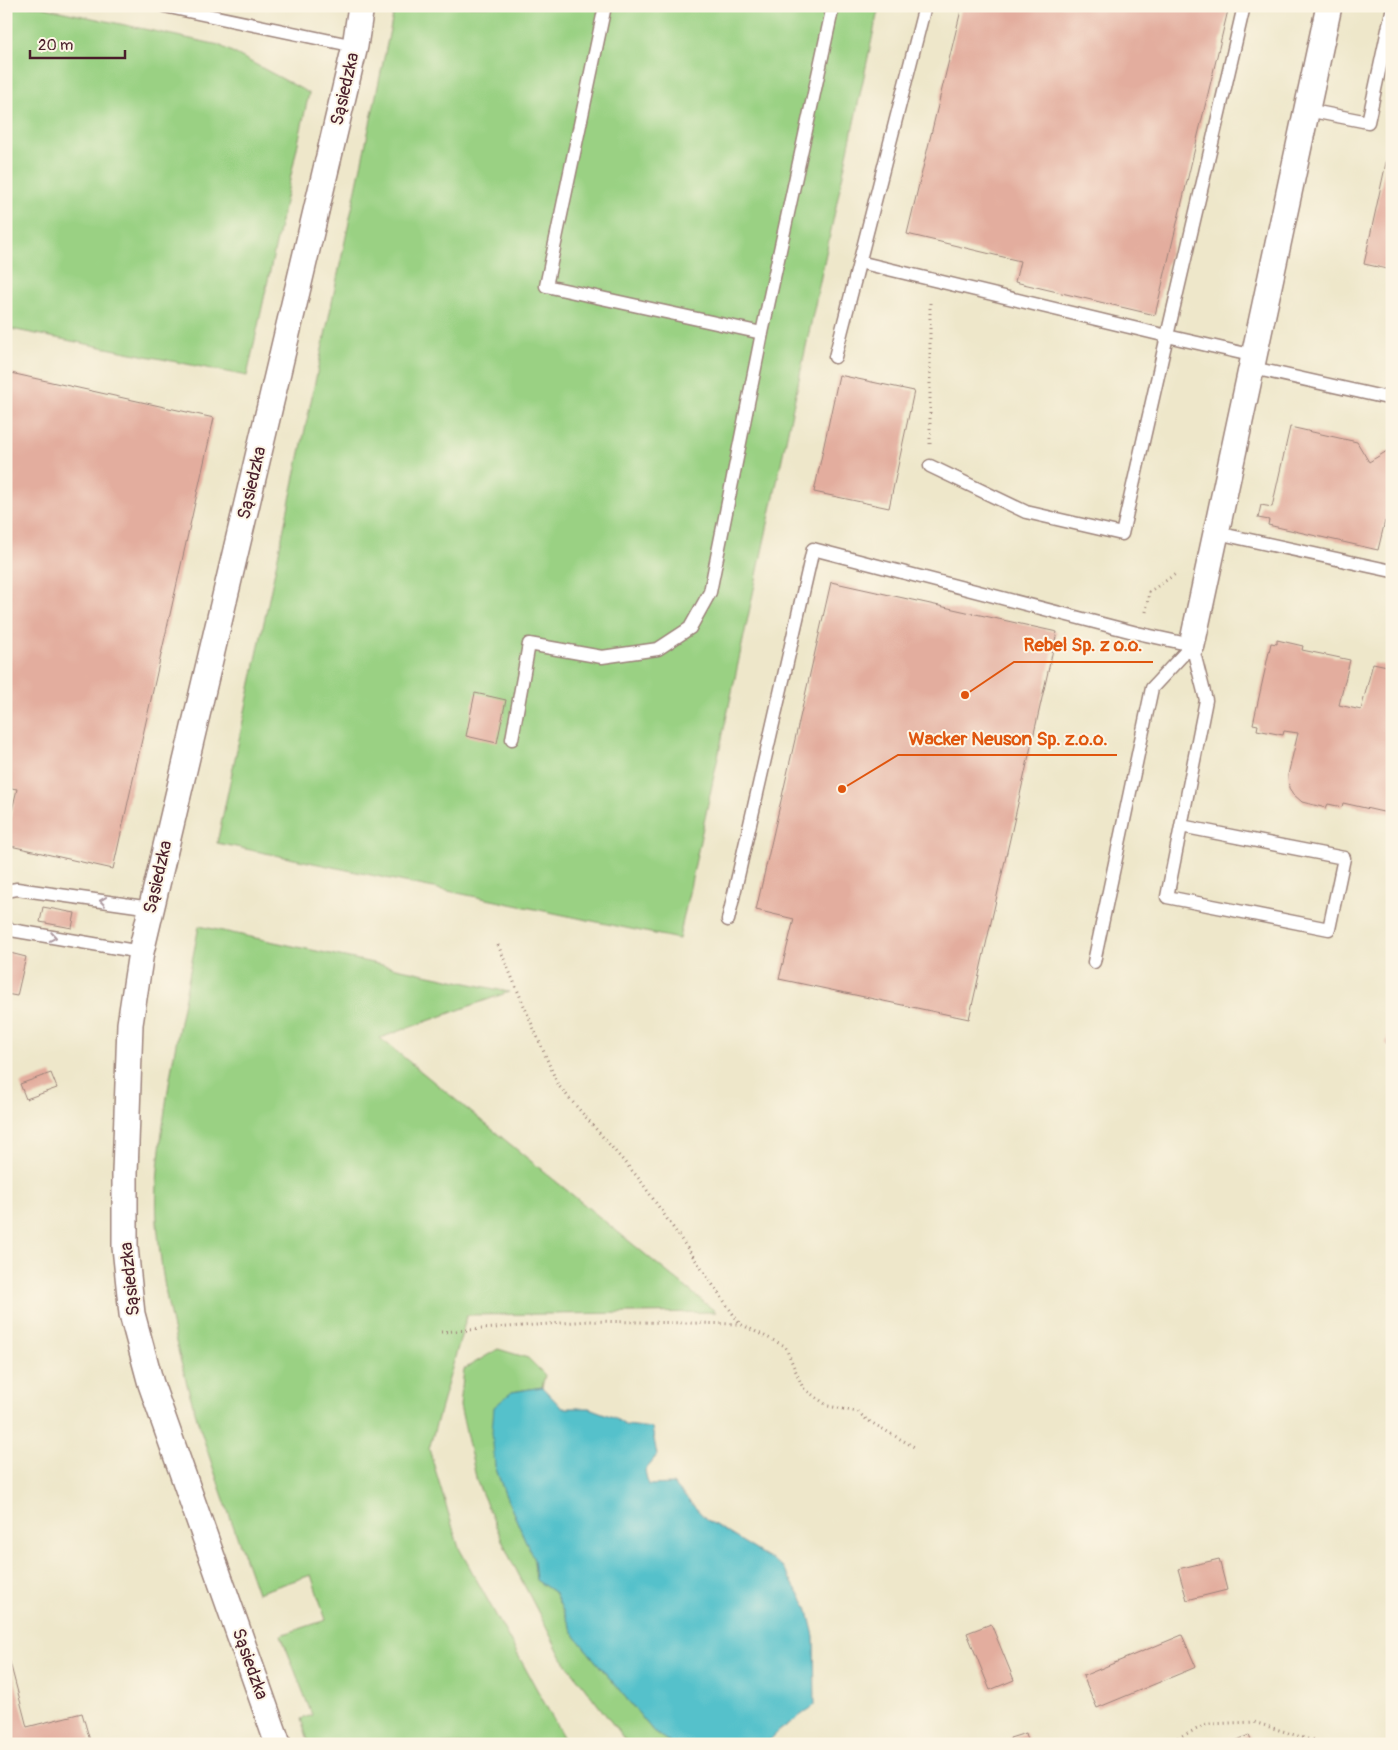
<svg xmlns="http://www.w3.org/2000/svg" width="1398" height="1750" font-family="Pangolin,sans-serif">
<style>
.green{fill:#9ad183;stroke:#727857}
.water{fill:#54c1cb;stroke:#4f707b}
.building{fill:#e3ad9e}
.lines{fill:none;stroke-linecap:round;stroke-linejoin:round}
.service-casing{stroke:#9c837a;stroke-width:15}
.minor-casing{stroke:#9c837a;stroke-width:28}
.path{stroke:#9c837a;stroke-width:3;stroke-dasharray:1 4;stroke-linecap:butt}
.service{stroke:#fff;stroke-width:12}
.minor{stroke:#fff;stroke-width:25}
.oneway{stroke:#ae9aa0}
.labels{text-anchor:middle;dominant-baseline:central;stroke-width:4;stroke-linejoin:round;paint-order:stroke}
.street-label{font-size:18px;fill:#4a1f2b;stroke:#fcf5e5}
.leader{fill:none;stroke:#e0560e;stroke-width:2}
.callout-dot{fill:#e0560e;stroke:#fcf5e5;stroke-width:2}
.callout-label{font-size:19px;text-anchor:middle;font-weight:bold;fill:#e0560e;stroke:#fcf5e5;stroke-width:4;stroke-linejoin:round;paint-order:stroke}
</style>
<rect width="100%" height="100%" fill="#fcf5e5"/>
<filter id="ink" filterUnits="userSpaceOnUse"><feTurbulence type="fractalNoise" baseFrequency=".02" numOctaves="2"/><feDisplacementMap in="SourceGraphic" scale="10" xChannelSelector="R" yChannelSelector="G"/><feConvolveMatrix kernelMatrix="1 2 1 2 8 2 1 2 1" color-interpolation-filters="sRGB"/></filter>
<filter id="wash" filterUnits="userSpaceOnUse"><feTurbulence type="fractalNoise" baseFrequency=".0096" numOctaves="4" result="noise"/><feDisplacementMap in="SourceGraphic" scale="20" xChannelSelector="R" yChannelSelector="G"/><feGaussianBlur stdDeviation="1.12" result="paint"/><feColorMatrix in="noise" values="0 0 0 0 0 0 0 0 0 0 0 0 0 0 0 0 0 1.4 0 .05"/><feComposite in="paint" operator="in"/></filter>
<g filter="url(#wash)">
<rect width="100%" height="100%" fill="#eee7ca"/>
<path class="green" d="M6,6h30l183,39 90,48 -62,283 -241,-48z
M395,6h484l-200,933 -462,-96z
M199,926l310,66 -129,46 336,274 -249,3 -38,134 30,99 108,196h-258l-8,-25 11,-4 -31,-80 45,-15 -15,-45 -54,18c-42,-121 -91,-242 -100,-371 -2,-33 2,-66 6,-98 9,-67 23,-132 36,-198z
M498,1349l30,9 17,17 -3,12 -30,5 -17,74 10,28 29,66 2,20 18,12 21,44 79,96 18,12h-44l-66,-86 -54,-104 -31,-72 -17,-77 4,-36z"/>
<path class="water" d="M542,1387l20,21h27l24,9 12,8 27,3 5,27 -12,15 3,15 25,-1 34,36 75,46 25,41 7,29 1,69 -36,26 -13,13h-94l-18,-12 -79,-96 -21,-44 -18,-12 -2,-20 -29,-66 -10,-28 -3,-34 2,-25 18,-15z"/>
<g id="blocks">
<path class="building" d="M962,6h267l-74,309 -140,-33 5,-21 -113,-27z
M1391,140l1,1v129l-28,-6z
M6,372l208,46 -101,451 -107,-24v-9l11,-47 -11,-2z
M839,375l75,16 -25,117 -75,-16z
M1290,427l67,15 12,20 18,-11 5,1v70l-7,-1 -7,29 -110,-25 1,-5 -11,-2 3,-13 11,2z
M831,582l226,50 -88,387 -190,-40 15,-60 -38,-9z
M1277,640l26,6 -1,4 48,10 -11,45 22,5 12,-47 19,4v147l-49,-11 -1,4 -14,-3 -2,4 -24,-6 -9,-8 -4,-6 -1,-13 10,-42 -14,-2 -1,4 -26,-5 1,-5 -5,-1 18,-81 6,1z
M475,693l31,7 -9,43 -31,-7z
M43,907l32,6 -3,15 -32,-6z
M6,952l20,5 -9,39 -11,-2z
M1391,1020h1v26l-6,-2z
M51,1073l6,15 -31,11 -6,-15z
M1219,1559l8,31 -40,10 -9,-31z
M991,1624l23,56 -24,10 -23,-57z
M1182,1635l14,32 -99,41 -14,-32z
M7,1651l20,76 55,-14 9,31h-85z
M1026,1733l3,11h-17l-2,-6z
M1249,1735l3,9h-24z"/>
</g>
</g>
<g filter="url(#ink)">
<use href="#blocks" fill-opacity="0" stroke="#9c837a" stroke-width="1"/>
<g class="lines">
<g class="service-casing">
<path id="service" d="M164,6l191,40
M605,6l-59,280 216,47
M1244,6l-77,330 88,20
M1307,110l61,12 24,-111
M859,262l308,74 -45,198 -96,-22 -96,-46
M835,357l90,-351
M1253,368l139,31
M1217,533l175,38
M512,739l17,-95 73,13 56,-8 32,-21 20,-36 52,-259 71,-327
M1181,826l163,32 -15,71 -162,-32 39,-197 -14,-55
M6,891l11,-2 134,19
M728,920l85,-371 324,84 55,12
M6,926l5,4 130,22
M1094,962l58,-274 40,-43"/>
</g>
<g class="minor-casing">
<path id="minor" d="M1192,645l137,-639
M278,1744l-127,-360 -19,-70 -7,-67v-74l5,-149 11,-72 214,-906 6,-40"/>
</g>
<path class="path" d="M930,444v-141
M1146,612l3,-20 28,-19
M498,945l60,140 82,95 100,144 45,22 18,42 25,18 30,6 9,8 49,28
M441,1332l148,-11 151,3
M1164,1744l44,-20 46,-2 69,22"/>
<use href="#service" class="service"/>
<use href="#minor" class="minor"/>
</g>
<defs><path id="oneway-chevron" d="M-2-3.5L2.5 0L-2 3.5" fill="none" stroke-width="1.6" stroke-linecap="round" stroke-linejoin="round" transform="scale(1.25)"/></defs>
<g class="oneway">
<use href="#oneway-chevron" transform="translate(103 901) rotate(-172)"/>
<use href="#oneway-chevron" transform="translate(53 937) rotate(10)"/>
</g>
</g>
<g class="labels">
<g class="street-label">
<text transform="translate(345 89) rotate(-77)">Sąsiedzka</text>
<text transform="translate(252 483) rotate(-77)">Sąsiedzka</text>
<text transform="translate(158 877) rotate(-77)">Sąsiedzka</text>
<text transform="translate(130 1279) rotate(-96)">Sąsiedzka</text>
<text transform="translate(250 1664) rotate(70)">Sąsiedzka</text>
</g>
</g>
<path class="leader" d="M965 695L1014 662H1153M842 789L898 755H1117"/>
<g class="callout-dot">
<circle cx="965" cy="695" r="5"/>
<circle cx="842" cy="789" r="5"/>
</g>
<g class="callout-label">
<text x="1083" y="651">Rebel Sp. z o.o.</text>
<text x="1008" y="745">Wacker Neuson Sp. z.o.o.</text>
</g>
<rect width="1398" height="1750" fill="none" stroke="#fcf5e5" stroke-width="25"/>
<path d="M30 50v8h95v-8" fill="none" stroke="#4a1f2b" stroke-width="2.5"/>
<text x="38" y="50" font-size="15" fill="#4a1f2b" stroke="#fcf5e5" stroke-width="4" paint-order="stroke">20 m</text>
</svg>
